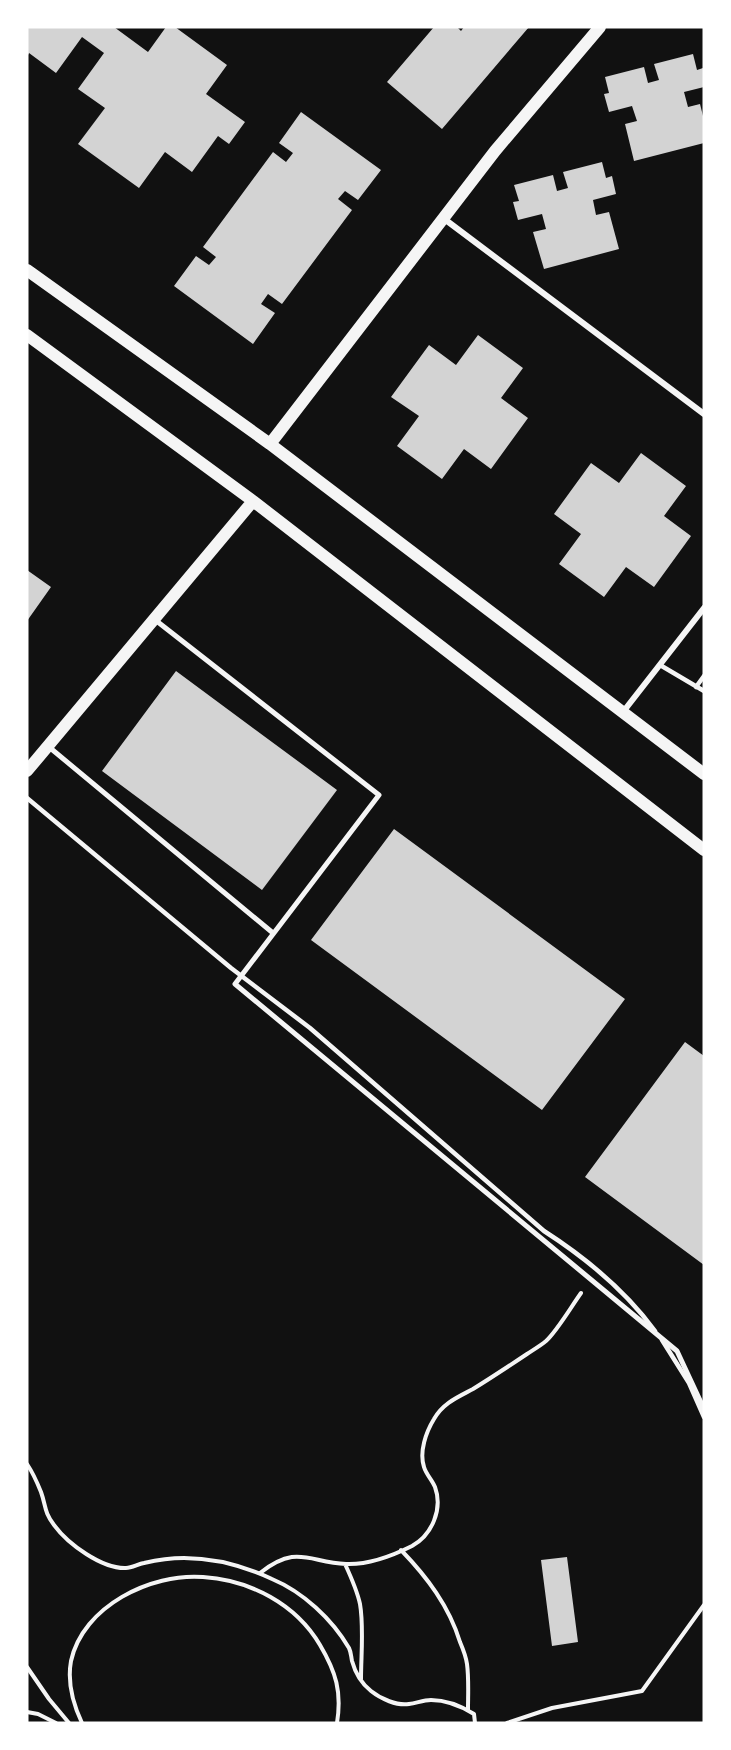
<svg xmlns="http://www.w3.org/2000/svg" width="731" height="1750" font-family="Figtree,sans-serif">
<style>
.building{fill:#d3d3d3}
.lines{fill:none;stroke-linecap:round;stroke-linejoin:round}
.path{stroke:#f5f5f5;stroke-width:4}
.service{stroke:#f5f5f5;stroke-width:4.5}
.pedestrian{stroke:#f5f5f5;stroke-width:5}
.minor{stroke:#f5f5f5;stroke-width:6}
.secondary{stroke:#f5f5f5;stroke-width:12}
</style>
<rect width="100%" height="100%" fill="#111"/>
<path class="building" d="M27,27h87l34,25 18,-25h9l52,38 -21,29 39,28 -16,22 -11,-8 -26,36 -27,-20 -26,36 -61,-44 27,-36 -27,-19 26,-36 -22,-16 -26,36 -27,-20 -2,4z
M434,27h23l4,4 3,-4h65l-87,102 -55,-47z
M693,54l4,16 6,-2 1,19 -20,5 4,15 12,-3 4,16v23l-70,18 -9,-37 12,-3 -5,-15 -23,6 -5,-18 5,-1 -4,-16 39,-10 4,16 11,-3 -5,-16z
M301,112l80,58 -23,30 -13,-9 -7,8 14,11 -70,94 -14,-10 -7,10 14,9 -22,31 -79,-58 22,-30 13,9 7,-8 -13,-10 70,-95 13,10 7,-9 -14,-10z
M602,162l4,16 6,-2 4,18 -23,6 3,15 13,-3 10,37 -75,20 -11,-37 13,-3 -4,-15 -24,6 -5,-18 6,-1 -5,-16 39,-10 4,16 11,-3 -5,-16z
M478,335l45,33 -22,30 27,20 -37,51 -27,-20 -22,30 -45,-33 22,-30 -28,-19 38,-52 27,20z
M641,453l45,33 -22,30 27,20 -37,51 -28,-20 -22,30 -45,-33 22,-30 -27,-20 37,-51 28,20z
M27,570l24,17 -24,34z
M176,671l161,119 -75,100 -160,-119z
M394,829l231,170 -83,111 -231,-170z
M685,1042l19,14v209l-119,-88z
M567,1557l11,85 -26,4 -11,-86z"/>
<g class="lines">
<path class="path" d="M27,1464c6,9 10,18 14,28 5,14 3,20 13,33 14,19 48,44 72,43 6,0 12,-4 18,-5 13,-3 27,-5 40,-5 31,0 60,8 88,21 31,13 60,40 77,69 2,4 2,8 3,13 3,11 10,23 19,30 10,8 26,15 38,13 8,-1 14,-4 22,-4 16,0 30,6 43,14l1,9
M401,1550c26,27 48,56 59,92 3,7 6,15 7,22 2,15 1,31 1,46
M345,1564c6,13 12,26 15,40 4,23 1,52 1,75
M260,1573c37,-29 48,-11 86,-9 23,1 46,-8 66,-18 20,-11 31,-37 23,-59 -3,-7 -9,-13 -11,-20 -5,-15 2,-35 10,-48 9,-16 24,-22 39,-30 18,-11 36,-23 54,-35 6,-4 13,-8 19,-13 11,-10 25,-34 35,-48
M27,1667l22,32 20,24
M27,1712l11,2 18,9
M82,1723c-9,-19 -15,-40 -11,-62 12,-55 80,-88 132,-84 47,3 93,27 117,68 16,27 22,47 17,78
M507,1723l45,-15 90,-17 62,-86"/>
<path class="service" d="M660,665l44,26
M696,687l8,-11
M27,798l204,170 79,60 234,203c42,27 81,59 111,100
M662,1340l27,43 15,34"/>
<path class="pedestrian" d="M154,619l225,176 -144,189 442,367 27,58
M49,747l224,186"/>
<path class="minor" d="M443,218l261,196
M623,712l81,-104"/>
<path class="secondary" d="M27,270l243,174 434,330
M27,335l226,166 451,349
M270,444l225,-293 105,-124
M27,771l226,-270"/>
</g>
<rect width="731" height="1750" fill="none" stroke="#ffffff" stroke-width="57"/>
</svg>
